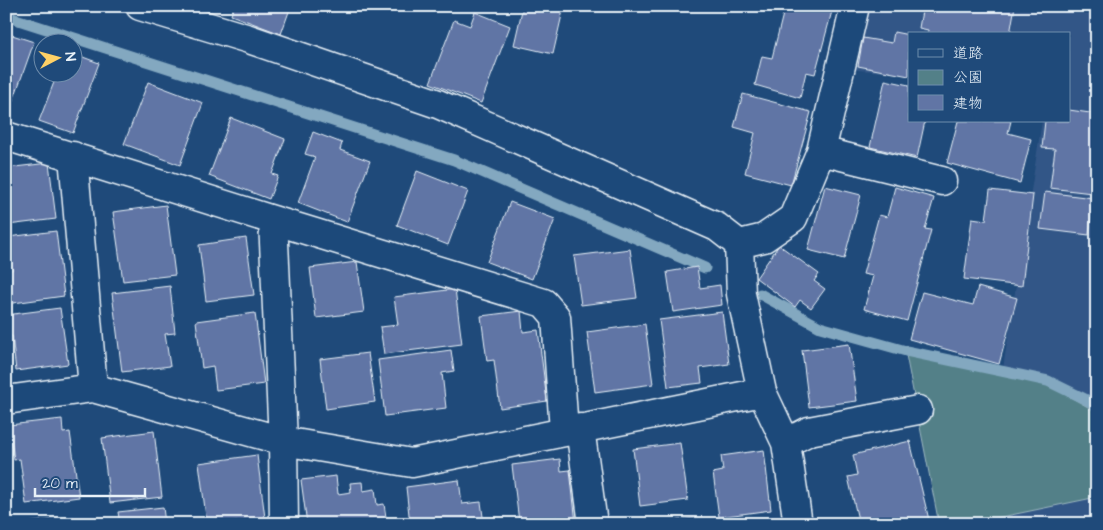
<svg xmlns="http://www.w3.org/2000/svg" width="1103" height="530" font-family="'Architects Daughter','Klee One',sans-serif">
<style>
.built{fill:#335787}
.green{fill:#538088;stroke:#9eb8c0}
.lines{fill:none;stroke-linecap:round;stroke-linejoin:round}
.stream{stroke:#83a8c0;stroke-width:11}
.building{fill:#6175a5;stroke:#e8f1f8}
.street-casing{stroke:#e8f1f8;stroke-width:31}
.street{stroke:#1f4a7a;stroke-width:28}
</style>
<rect width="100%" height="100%" fill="#1f4a7a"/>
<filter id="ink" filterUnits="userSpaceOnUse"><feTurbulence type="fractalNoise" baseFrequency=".02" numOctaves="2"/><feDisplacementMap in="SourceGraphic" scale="10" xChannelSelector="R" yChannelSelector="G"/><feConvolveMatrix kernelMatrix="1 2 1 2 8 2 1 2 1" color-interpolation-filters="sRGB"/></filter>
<g filter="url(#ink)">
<path class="built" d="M868,6h229v406l-54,-30 -41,-7 40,-254h27v-87h-160v40l-64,-5z
M1097,497v27h-129z"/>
<path class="green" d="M906,355l137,27 54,30v85l-129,27h-29z"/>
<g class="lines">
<path class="stream" d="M6,16l448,144 251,108
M760,294l60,33 86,24 142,30 49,24"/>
</g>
<path class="building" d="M234,6h57l-10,28 -50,-19z
M523,6h41l-11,48 -39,-9z
M785,6h28l19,5 -17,63 -9,-2 -6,26 -45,-13 7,-29 10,2z
M933,6h82l-5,28h-82v-4l-9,-2 3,-17 9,1z
M475,12l35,14 -29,77 -51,-20 24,-63 16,6z
M894,32l15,3v41l-51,-10 5,-28 29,5z
M6,33l28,9 -27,76h-1z
M42,50v15l-5,-2z
M72,53l27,10 -26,70 -34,-12 19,-49h14z
M885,80l24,5v36h16l-8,37 -47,-11z
M148,82l55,21 -23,62 -56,-21z
M743,94l68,18 -20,73 -46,-12 10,-40 -21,-6z
M1069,110l28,4v45l-5,34 -42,-5 5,-39 -13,-1 3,-27h24z
M231,118l54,21 -13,35 6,2 -9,23 -60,-23z
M958,121h53l-3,12 23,6 -11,44 -73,-20z
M313,132l29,11 -2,7 30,11 -23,61 -49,-19 17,-46 -10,-3z
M49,163l7,56 -48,6 -2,-14v-43z
M417,171l51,20 -20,54 -51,-20z
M825,186l36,9 -17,64 -36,-9z
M895,187l39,11 -9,31 6,1 -24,91 -43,-12 9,-33 -10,-2 16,-59 8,2z
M990,190l43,5 -11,91 -58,-7 8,-61 14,2z
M1045,192l48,6 -4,37 -49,-6z
M510,202l45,17 -23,60 -45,-17z
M166,205l9,70 -52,6 -10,-69z
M56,231l8,65 -58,8v-33l6,-1 -4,-33z
M246,238l8,57 -48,6 -7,-56z
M779,245l40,29 -5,7 11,8 -14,19 -11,-8 -5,7 -39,-29z
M630,249l7,49 -56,7 -7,-49z
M357,262l7,50 -48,6 -6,-50z
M697,267l3,21 20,-3 2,20 -49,7 -6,-40z
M170,286l5,47 -10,1 5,32 -48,6 -10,-79z
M978,287l39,11 -18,66 -90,-25 13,-47 51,13z
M455,289l7,55 -78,10 -4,-27 18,-2 -4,-28z
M60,308l8,56 -52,7 -4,-35 -6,1v-22z
M521,311l2,21 15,-2 9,71 -47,7 -6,-48 -7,1 -6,-45z
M722,312l7,52 -29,4 2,15 -34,4 -9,-67z
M255,313l9,71 -48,6 -3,-24 -11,2 -6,-47z
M645,324l8,60 -58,8 -8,-60z
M849,344l8,57 -48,6 -7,-57z
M451,350l3,21 -12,2 4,35 -61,8 -7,-56z
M368,353l7,49 -49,7 -6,-50z
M62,419l1,14 7,-1 9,65 -53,7 -6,-45 -6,1 -5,-35z
M154,431l8,66 -52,6 -8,-65z
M910,441l20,83h-71l-11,-47 9,-2 -4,-20z
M680,443l8,57 -48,6 -7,-57z
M764,450l7,60 -52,7 -6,-44 10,-2 -2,-15z
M257,455l8,63 -43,6h-15l-8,-61z
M560,459l1,12 9,-1 6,53 -17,1 -1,-7 -39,5 -7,-57z
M336,476l2,18 13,-2 -1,-9 12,-1 1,9 12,-2 2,16 7,-1 3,20h-80l-6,-44z
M459,480l3,24 19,-2 3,22h-74l-4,-37z
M163,507l2,17h-45l-2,-12z
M74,517l1,7h-49v-1z
M694,518l1,6h-46z"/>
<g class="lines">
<g class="street-casing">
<path id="street" d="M140,6l109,33 189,65 279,123 22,17
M6,136l267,84 271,83 12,14 8,114
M821,151l121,30
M73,156l20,232
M273,220l10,221 1,83
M6,400l87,-12 190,53 129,22 350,-71
M580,428l13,96
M786,443l23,-12 109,-21
M798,524l-12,-81 -24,-51 -21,-98 -2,-50 25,-6 29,-20 28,-67 34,-145"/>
</g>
<use href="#street" class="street"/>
</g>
</g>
<rect width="1103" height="530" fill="none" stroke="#1f4a7a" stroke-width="25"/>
<rect x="12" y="12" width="1078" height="505" fill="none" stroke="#e8f1f8" stroke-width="2" filter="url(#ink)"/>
<rect x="908" y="32" width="162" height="90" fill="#1f4a7a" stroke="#6f8dac"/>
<rect x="918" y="49" width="25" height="8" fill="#1f4a7a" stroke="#6f8dac"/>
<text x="953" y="58" font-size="15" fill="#e8f1f8">道路</text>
<rect x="918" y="70" width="25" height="15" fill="#538088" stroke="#6f8dac"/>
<text x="953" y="82" font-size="15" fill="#e8f1f8">公園</text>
<rect x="918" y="95" width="25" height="15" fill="#6175a5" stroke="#6f8dac"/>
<text x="953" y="108" font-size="15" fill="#e8f1f8">建物</text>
<g transform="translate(58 58) rotate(84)"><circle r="24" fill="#1f4a7a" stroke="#6f8dac"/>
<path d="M0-4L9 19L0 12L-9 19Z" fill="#ffd166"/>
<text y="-8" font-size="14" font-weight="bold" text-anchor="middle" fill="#e8f1f8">N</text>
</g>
<path d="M35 488v8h110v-8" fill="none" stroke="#e8f1f8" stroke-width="2.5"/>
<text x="42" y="488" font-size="15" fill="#e8f1f8" stroke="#1f4a7a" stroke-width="4" paint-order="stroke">20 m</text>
</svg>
